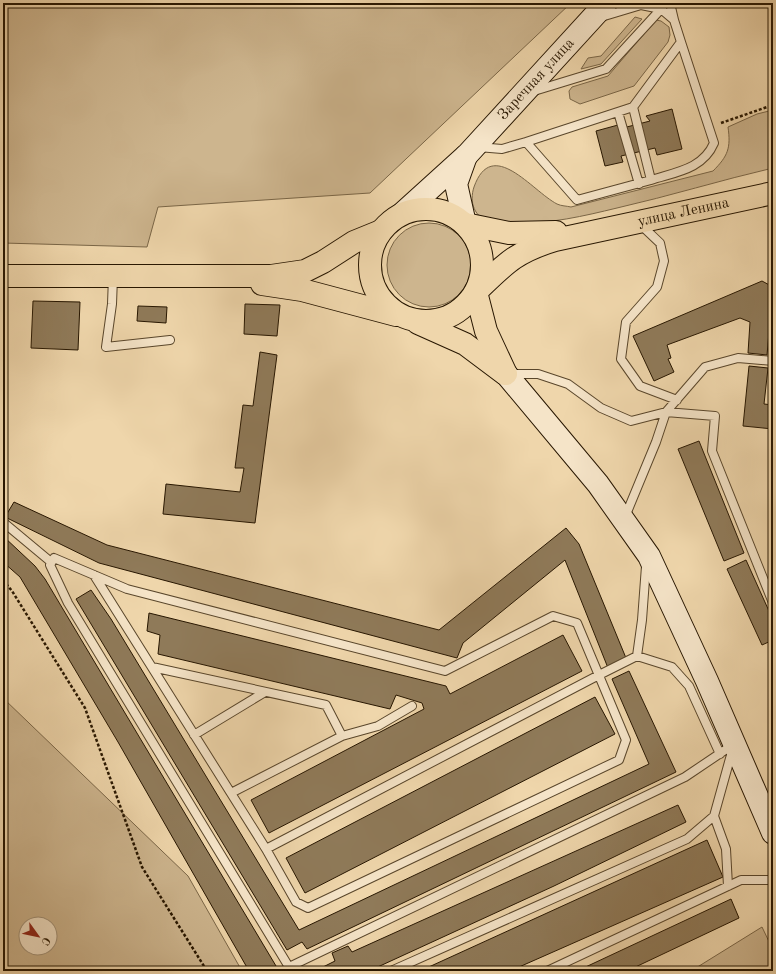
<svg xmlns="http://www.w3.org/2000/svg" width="776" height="974" font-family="'Old Standard TT',serif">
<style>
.green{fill:#cdb58e;stroke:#7a6647;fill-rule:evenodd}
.building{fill:#8f7a59;stroke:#271600}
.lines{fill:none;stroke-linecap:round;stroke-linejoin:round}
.lane-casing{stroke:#59462b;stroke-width:10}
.secondary-casing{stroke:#271600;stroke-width:24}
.primary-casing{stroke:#271600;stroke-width:24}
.path{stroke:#271600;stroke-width:2.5;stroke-dasharray:3 2;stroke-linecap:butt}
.lane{stroke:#f5e4c8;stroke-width:8}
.secondary{stroke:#f5e4c8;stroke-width:22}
.primary{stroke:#efd6ab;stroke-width:22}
.labels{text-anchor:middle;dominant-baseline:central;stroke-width:3;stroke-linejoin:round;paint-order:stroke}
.street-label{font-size:15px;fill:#271600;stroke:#f5e4c8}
</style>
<rect width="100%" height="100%" fill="#efd6ab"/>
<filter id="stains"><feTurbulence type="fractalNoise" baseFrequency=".005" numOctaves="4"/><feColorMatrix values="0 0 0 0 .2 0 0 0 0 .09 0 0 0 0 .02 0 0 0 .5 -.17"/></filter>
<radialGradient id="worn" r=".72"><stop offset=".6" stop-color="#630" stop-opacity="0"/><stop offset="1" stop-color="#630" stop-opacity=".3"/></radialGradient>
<path class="green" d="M3,3h568l-201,190 -212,14 -11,40 -144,-4z
M635,17l7,2 -41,45 -20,5 7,-11 13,-2z
M656,20l5,1 8,6 1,8 -2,7 -34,44 -54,18 -10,-5 -1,-8 3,-4 36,-11z
M773,110v58c-52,12 -103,28 -156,40 -33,8 -67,16 -101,15 -8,-1 -17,1 -25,-1 -17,-4 -22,-20 -17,-35 18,-51 58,4 83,17 4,2 10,2 14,3l142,-36c15,-15 18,-23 15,-44l29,-13z
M387 265a42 42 0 1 1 84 0a42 42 0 1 1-84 0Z
M3,698l185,178 54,95h-239zM26,924h24v24h-24z
M762,927l11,23v21h-82z"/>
<path class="building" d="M672,109l10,40 -25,6 -2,-7 -34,8 2,6 -18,4 -9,-35 22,-6 1,4 31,-8 -4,-5z
M762,281l11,6 -6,68 -19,-2 2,-31 -10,-4 -73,27 4,13 -3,1 6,13 -20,9 -21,-45z
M33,301l47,1 -2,48 -47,-2z
M245,304l35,1 -3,31 -33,-2z
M138,306l29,1 -1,16 -29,-2z
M260,352l17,3 -22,168 -92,-9 3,-30 74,8 4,-24h-9l8,-63 10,1z
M749,366l19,2 -4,36 9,1v24l-30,-3z
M699,441l45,112 -20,8 -46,-112z
M14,502l93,43 332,85 127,-102 13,16 47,114 -18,10 -43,-108 -102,83 -6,15 -358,-95 -94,-46z
M3,536l32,30 10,13 234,392h-30l-131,-229 -98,-165 -17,-15z
M746,560l27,60v20l-11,5 -35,-76z
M91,590l20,29 188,311 350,-166 -37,-85 17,-8 47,101 -369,177 -5,-7 -15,8 -211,-351z
M149,613l297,73 4,8 113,-59 19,36 -313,162 -18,-33 173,-91 -2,-6 -26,-8 -6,14 -232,-55 2,-19 -13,-4z
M595,697l20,37 -310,159 -19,-35z
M678,805l8,17 -132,64 -185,85h-54l20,-10 -3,-8 16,-7 4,6z
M707,840l16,37 -213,94h-90z
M731,899l8,19 -112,53h-50z"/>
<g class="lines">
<g class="lane-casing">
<path id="lane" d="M670,3l4,17
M534,91l72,-22 55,-60
M618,112l21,72
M526,142l107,-35
M478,147l24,2 24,-7 51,58 74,-20 -18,-73 48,-65 -7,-22 -13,-11 -20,-4 -40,12
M651,180c25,-8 52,-11 63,-37l-33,-101
M640,224l20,19 4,18 -7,26 -31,35 -5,37 19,27 37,14
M113,277l-1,27 -6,43 64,-7
M511,374h27l30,10 33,24 30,13 35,-9 49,4 -3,35 61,152
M625,517l31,-75 10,-30 39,-45 33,-9 35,3
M3,522l48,40
M94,575l172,274
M637,656l35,11 17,19 31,68
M152,667l174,38 16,31 -111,57
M194,735l71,-43
M342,736l36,-10 34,-20
M714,816l12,33 2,37
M391,971l296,-132 27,-23 20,-72 -49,33 -396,190 -221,-364 -18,-38 4,-7 73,31 318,82 108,-55 24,7 49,117 -7,20 -311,148 -12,-6 -30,-53 333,-174 38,-19 5,-36 4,-54
M547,971l194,-91h32"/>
</g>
<g class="secondary-casing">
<g id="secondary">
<path id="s1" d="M403,213l64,-58 139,-152"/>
<path d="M465,224l-9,-40 10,-28"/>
<path d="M506,374l92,110 51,72 58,125 66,152"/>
</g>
</g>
<g class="primary-casing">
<g id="primary">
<circle cx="426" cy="265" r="56"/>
<path d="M465,224l44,9 47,-1"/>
<path d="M3,276h268l34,-5 18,-9 31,-20 27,-11"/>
<path d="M262,284l40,6 94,25"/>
<path d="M418,323l47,21 40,30"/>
<path id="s2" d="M506,374l-20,-43 -10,-39c29,-28 39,-40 79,-52l218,-47"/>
</g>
</g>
<path class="path" d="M721,123l52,-18
M3,580l9,11 73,117 57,159 65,104"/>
<use href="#lane" class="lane"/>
<use href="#secondary" class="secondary"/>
<use href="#primary" class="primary"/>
</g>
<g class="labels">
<g class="street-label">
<text stroke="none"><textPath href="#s1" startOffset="189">Заречная улица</textPath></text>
<text stroke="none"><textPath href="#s2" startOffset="315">улица Ленина</textPath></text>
</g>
</g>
<rect width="776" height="974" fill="none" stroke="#efd6ab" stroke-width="16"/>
<rect x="4" y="4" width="768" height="966" fill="none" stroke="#271600" stroke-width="2"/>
<rect x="8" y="8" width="760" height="958" fill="none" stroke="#271600"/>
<g transform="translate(38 936) rotate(123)"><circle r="19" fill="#f5e4c8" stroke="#a39278"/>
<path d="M0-3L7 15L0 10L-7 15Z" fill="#8f2418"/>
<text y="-6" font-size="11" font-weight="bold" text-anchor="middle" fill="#271600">С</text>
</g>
<rect width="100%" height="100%" filter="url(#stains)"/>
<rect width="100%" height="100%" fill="url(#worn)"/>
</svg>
